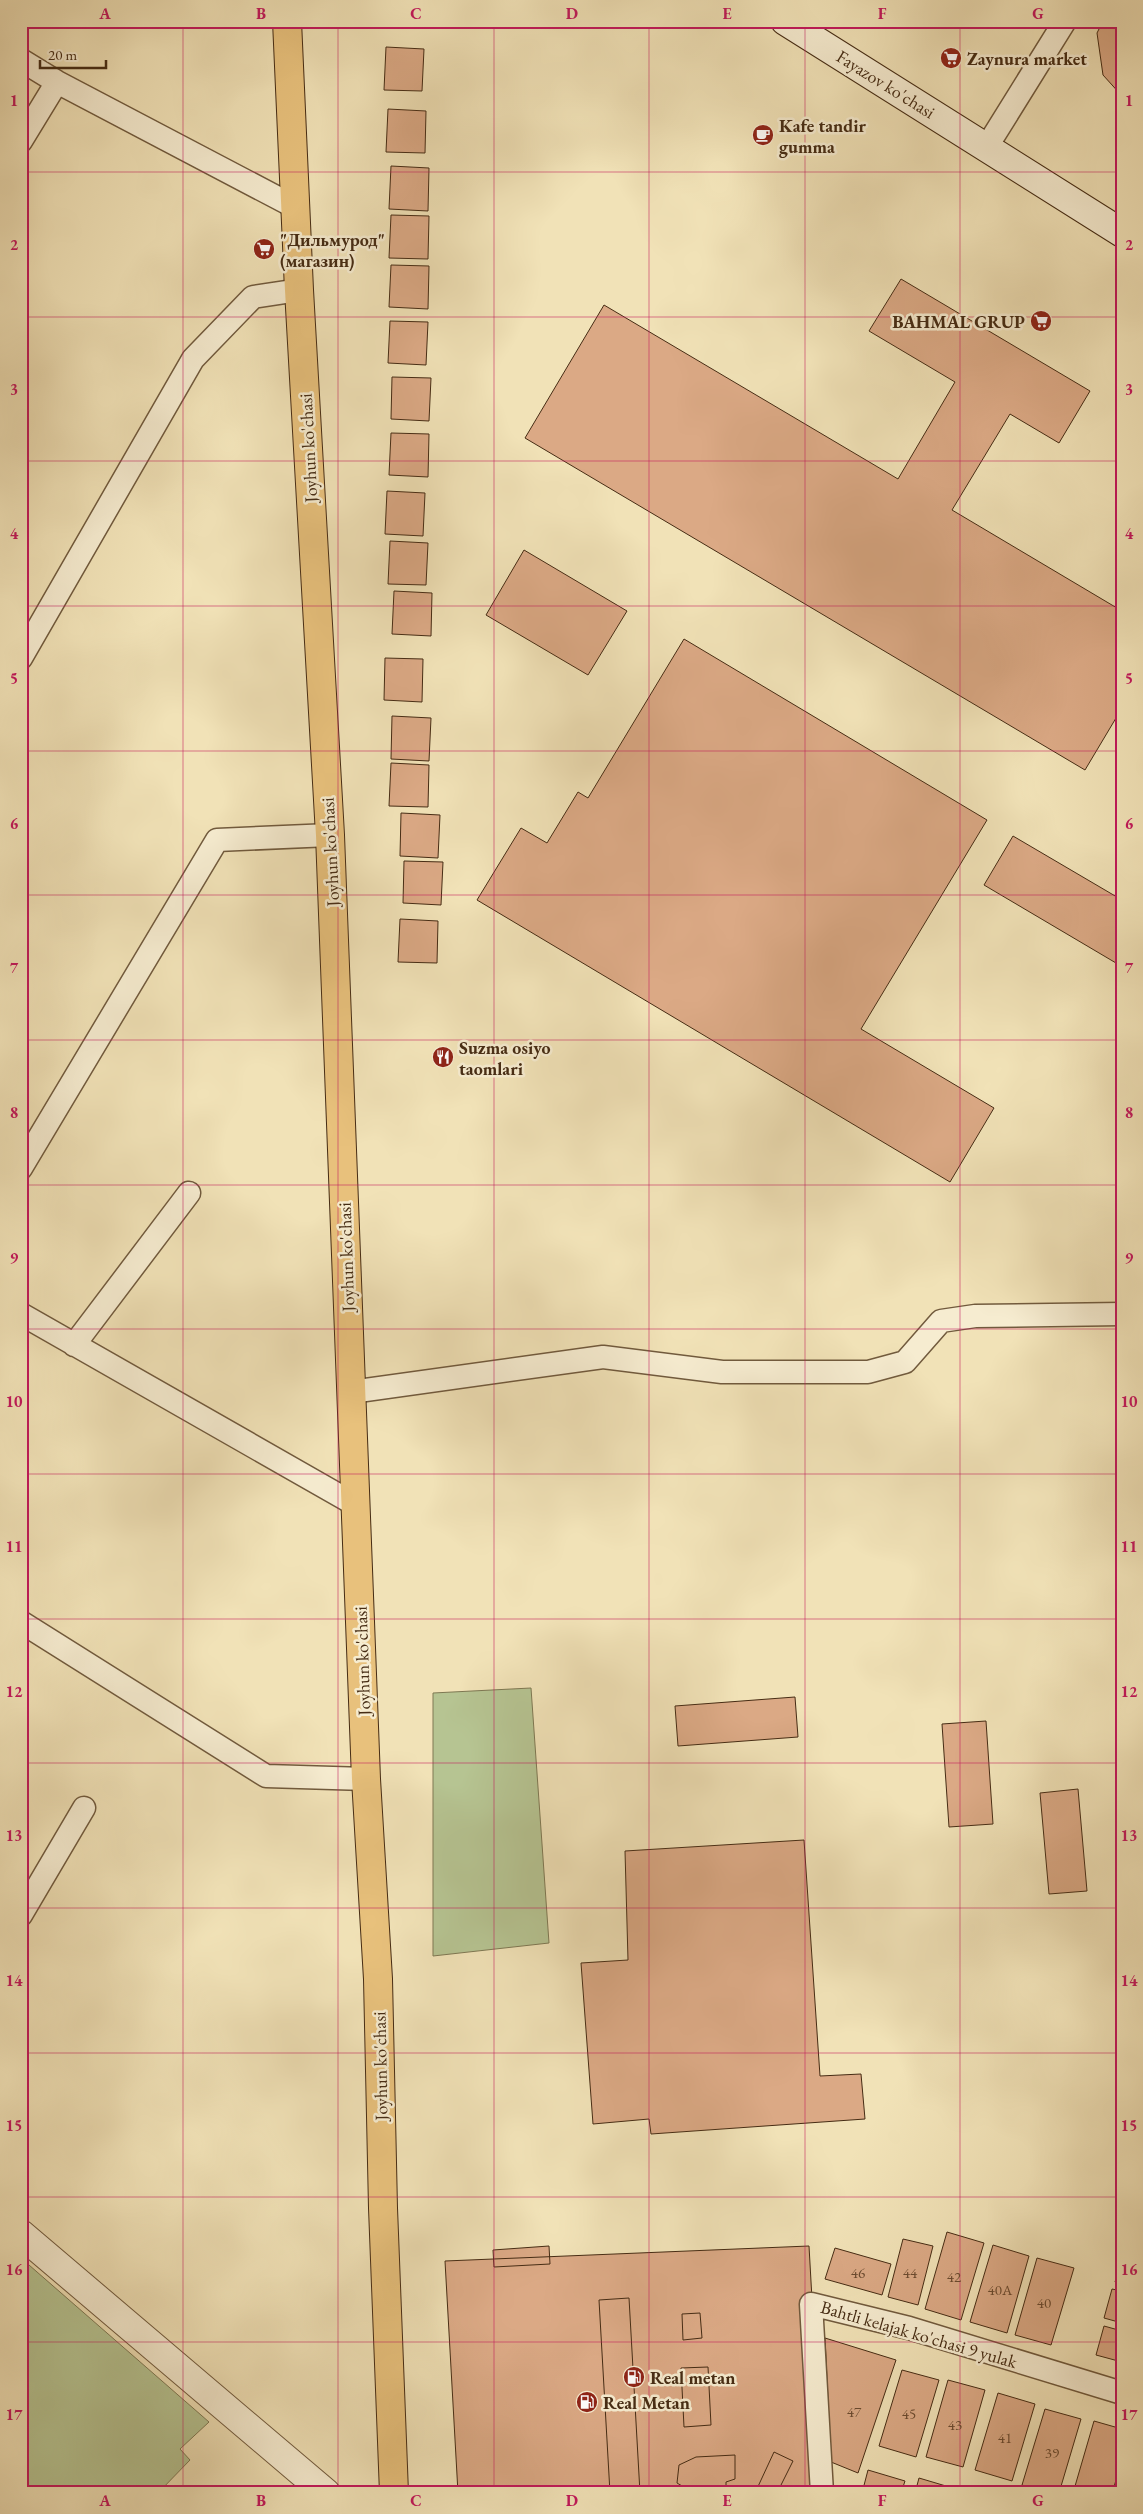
<svg xmlns="http://www.w3.org/2000/svg" width="1143" height="2514" font-family="'EB Garamond',serif">
<style>
.green{fill:#b6c492;stroke:#7e7853}
.building{fill:#dba985;stroke:#462c14}
.lines{fill:none;stroke-linecap:round;stroke-linejoin:round}
.minor-casing{stroke:#715a3d;stroke-width:25}
.tertiary-casing{stroke:#715a3d;stroke-width:30}
.secondary-casing{stroke:#462c14;stroke-width:30}
.primary-casing{stroke:#462c14;stroke-width:30}
.minor{stroke:#f6ecd0;stroke-width:22}
.tertiary{stroke:#f6ecd0;stroke-width:28}
.secondary{stroke:#f6ecd0;stroke-width:28}
.primary{stroke:#e8c17c;stroke-width:28}
.grid{fill:none;stroke:#c2185b;stroke-width:1;stroke-opacity:0.55}
.labels{text-anchor:middle;dominant-baseline:central;stroke-width:5;stroke-linejoin:round;paint-order:stroke}
.number-label{font-size:15px;fill:#6b4b30}
.poi-label{font-size:18px;font-weight:bold;fill:#462c14;stroke:#f6ecd0;text-anchor:start}
.street-label{font-size:18px;fill:#462c14;stroke:#f6ecd0}
.neatline{fill:none;stroke:#c2185b;stroke-width:2}
.grid-label{font-size:16px;text-anchor:middle;font-weight:bold;fill:#c2185b}
</style>
<rect width="100%" height="100%" fill="#f1e2b7"/>
<filter id="stains"><feTurbulence type="fractalNoise" baseFrequency=".004" numOctaves="4"/><feColorMatrix values="0 0 0 0 .2 0 0 0 0 .09 0 0 0 0 .02 0 0 0 .5 -.17"/></filter>
<radialGradient id="worn" r=".72"><stop offset=".6" stop-color="#630" stop-opacity="0"/><stop offset="1" stop-color="#630" stop-opacity=".3"/></radialGradient>
<path class="green" d="M531,1688l18,255 -116,13v-263z
M21,2258l188,164 -29,27 10,11 -32,33h-137z"/>
<path class="building" d="M1103,21h19v75l-19,-21 -6,-42z
M386,47l38,2 -2,42 -38,-1z
M388,109l38,2 -1,42 -39,-1z
M391,166l38,2 -1,43 -39,-2z
M391,215l38,1 -1,43 -39,-1z
M391,265l38,1 -1,43 -39,-2z
M901,279l189,112 -31,52 -49,-29 -58,96 170,101v97l-37,62 -560,-332 79,-133 294,174 57,-97 -86,-51z
M390,321l38,1 -2,43 -38,-2z
M392,377l39,1 -2,43 -38,-2z
M391,433l38,1 -1,43 -39,-2z
M387,491l38,2 -2,43 -38,-2z
M1122,537v14l-6,-2z
M390,541l38,2 -2,42 -38,-1z
M524,550l103,61 -39,64 -102,-60z
M394,591l38,2 -1,43 -39,-2z
M684,639l303,181 -126,209 133,79 -44,74 -473,-282 44,-72 26,15 31,-51 10,6z
M385,658l38,1 -1,43 -38,-2z
M392,716l39,2 -2,43 -38,-2z
M391,763l38,2 -1,42 -39,-1z
M401,813l39,2 -2,43 -38,-2z
M1013,836l109,64v54l-6,9 -132,-78z
M404,861l39,1 -2,43 -38,-2z
M400,919l38,2 -1,42 -39,-1z
M795,1697l3,40 -120,9 -3,-40z
M986,1721l7,103 -44,3 -7,-103z
M1078,1789l9,102 -38,3 -9,-101z
M804,1840l16,236 41,-2 4,45 -214,15 -2,-15 -56,5 -12,-161 47,-3 -3,-109z
M947,2232l37,11 -23,77 -36,-11z
M903,2239l30,7 -15,59 -30,-8z
M993,2245l36,11 -22,77 -37,-11z
M549,2246l1,18 -56,3 -1,-17z
M809,2246l14,247h-365l-13,-232z
M835,2248l56,16 -9,31 -57,-16z
M1037,2258l37,10 -23,77 -36,-10z
M1122,2259v25l-7,-2z
M1112,2289l10,2v32l-18,-5z
M629,2298l11,195h-30l-11,-193z
M700,2313l2,25 -19,2 -1,-26z
M1104,2326l18,5v31l-26,-7z
M825,2338l71,22 -38,113 -27,-11z
M708,2367l3,58 -27,2 -3,-59z
M902,2370l37,10 -23,77 -37,-11z
M948,2380l37,10 -22,77 -37,-10z
M998,2393l37,11 -23,77 -37,-11z
M1045,2409l36,10 -22,74h-12l-25,-8z
M1094,2421l28,8v32l-10,32h-39z
M774,2452l19,9 -16,32h-22z
M735,2455v24l-9,3v11h-32l-17,-10 2,-18 17,-8z
M868,2470l37,11 -4,12h-39z
M919,2478l37,11 -1,4h-40z"/>
<g class="lines">
<g class="minor-casing">
<path id="minor" d="M21,60l36,22 238,125
M21,141l36,-59
M986,148l79,-127
M21,658l172,-299 60,-62 46,-7
M21,1168l196,-328 113,-5
M21,1314l335,191
M74,1345l115,-152
M351,1392l252,-35 119,15h146l37,-10 36,-41 34,-5 147,-2
M21,1622l245,154 100,3
M21,1915l63,-107
M822,2493l-11,-189 98,24 213,65"/>
</g>
<g class="tertiary-casing">
<path id="tertiary" d="M21,2234l305,259"/>
</g>
<g class="secondary-casing">
<path id="secondary" d="M785,21l337,212"/>
</g>
<g class="primary-casing">
<path id="primary" d="M287,21l12,269 31,545 36,944 12,200 5,229 11,285"/>
</g>
<use href="#minor" class="minor"/>
<use href="#tertiary" class="tertiary"/>
<use href="#secondary" class="secondary"/>
<use href="#primary" class="primary"/>
</g>
<path class="grid" d="M183,21v2472M338,21v2472M494,21v2472M649,21v2472M805,21v2472M960,21v2472M21,172h1101M21,317h1101M21,461h1101M21,606h1101M21,751h1101M21,895h1101M21,1040h1101M21,1185h1101M21,1329h1101M21,1474h1101M21,1619h1101M21,1763h1101M21,1908h1101M21,2053h1101M21,2197h1101M21,2342h1101"/>
<defs>
<g id="supermarket-disc" transform="scale(1.125)"><circle r="9.5" fill="#8f2418" stroke="#f6ecd0"/><path d="M-6-5.5h2.5l.6 2H6L4.5 2H-2.5L-4.4-4H-6ZM-1.5 3.2a1.3 1.3 0 1 0 .1 0ZM3 3.2a1.3 1.3 0 1 0 .1 0Z" fill="#fff"/></g>
<g id="cafe-disc" transform="scale(1.125)"><circle r="9.5" fill="#8f2418" stroke="#f6ecd0"/><path d="M-5.5-4.5H6V0H3Q3 3.5 0 3.5H-2.5Q-5.5 3.5-5.5 0ZM3-3.2v2h1.7v-2ZM-6 4.5H4V6H-6Z" fill="#fff"/></g>
<g id="restaurant-disc" transform="scale(1.125)"><circle r="9.5" fill="#8f2418" stroke="#f6ecd0"/><path d="M-5-6h1v4h1v-4h1v4h1v-4h1v5L-1.5 .5V6h-2V.5L-5-1ZM5-6V6H3V1.5H1.5Q1.5-4 5-6Z" fill="#fff"/></g>
<g id="fuel-disc" transform="scale(1.125)"><circle r="9.5" fill="#8f2418" stroke="#f6ecd0"/><path d="M-5.5-6h7V0h2V4h1.3V-2.5L3-4.5l.8-.8L6-3V5H2.5V1h-1V6h-7ZM-4.2-4.7v3.2H.2V-4.7Z" fill="#fff"/></g>
</defs>
<g fill-rule="evenodd">
<use href="#supermarket-disc" x="951" y="58"/>
<use href="#cafe-disc" x="763" y="135"/>
<use href="#supermarket-disc" x="264" y="249"/>
<use href="#supermarket-disc" x="1041" y="321"/>
<use href="#restaurant-disc" x="443" y="1057"/>
<use href="#fuel-disc" x="634" y="2377"/>
<use href="#fuel-disc" x="587" y="2402"/>
</g>
<g class="labels">
<g class="number-label">
<text x="858" y="2272">46</text>
<text x="910" y="2272">44</text>
<text x="954" y="2276">42</text>
<text x="1000" y="2289">40А</text>
<text x="1044" y="2302">40</text>
<text x="854" y="2411">47</text>
<text x="909" y="2413">45</text>
<text x="955" y="2424">43</text>
<text x="1005" y="2437">41</text>
<text x="1052" y="2452">39</text>
</g>
<g class="poi-label">
<text x="967" y="58">Zaynura market</text>
<text x="779" y="125">Kafe tandir<tspan x="779" dy="21">gumma</tspan></text>
<text x="280" y="239">"Дильмурод"<tspan x="280" dy="21">(магазин)</tspan></text>
<text x="1025" y="321" text-anchor="end">BAHMAL GRUP</text>
<text x="459" y="1047">Suzma osiyo<tspan x="459" dy="21">taomlari</tspan></text>
<text x="650" y="2377">Real metan</text>
<text x="603" y="2402">Real Metan</text>
</g>
<g class="street-label">
<text transform="translate(886 84) rotate(32)">Fayazov ko'chasi</text>
<text transform="translate(308 448) rotate(-93)">Joyhun ko'chasi</text>
<text transform="translate(330 852) rotate(-93)">Joyhun ko'chasi</text>
<text transform="translate(346 1257) rotate(-92)">Joyhun ko'chasi</text>
<text transform="translate(362 1661) rotate(-92)">Joyhun ko'chasi</text>
<text transform="translate(380 2066) rotate(-91)">Joyhun ko'chasi</text>
<text transform="translate(919 2334) rotate(16)">Bahtli kelajak ko'chasi 9 yulak</text>
</g>
</g>
<rect width="1143" height="2514" fill="none" stroke="#f1e2b7" stroke-width="55"/>
<path d="M40 60v8h66v-8" fill="none" stroke="#462c14" stroke-width="2.5"/>
<text x="48" y="60" font-size="15" fill="#462c14" stroke="#f6ecd0" stroke-width="4" paint-order="stroke">20 m</text>
<rect x="28" y="28" width="1088" height="2458" class="neatline"/>
<g class="grid-label">
<text x="105" y="19">A</text>
<text x="261" y="19">B</text>
<text x="416" y="19">C</text>
<text x="572" y="19">D</text>
<text x="727" y="19">E</text>
<text x="882" y="19">F</text>
<text x="1038" y="19">G</text>
<text x="14" y="106">1</text>
<text x="1129" y="106">1</text>
<text x="14" y="250">2</text>
<text x="1129" y="250">2</text>
<text x="14" y="395">3</text>
<text x="1129" y="395">3</text>
<text x="14" y="539">4</text>
<text x="1129" y="539">4</text>
<text x="14" y="684">5</text>
<text x="1129" y="684">5</text>
<text x="14" y="829">6</text>
<text x="1129" y="829">6</text>
<text x="14" y="973">7</text>
<text x="1129" y="973">7</text>
<text x="14" y="1118">8</text>
<text x="1129" y="1118">8</text>
<text x="14" y="1263">9</text>
<text x="1129" y="1263">9</text>
<text x="14" y="1407">10</text>
<text x="1129" y="1407">10</text>
<text x="14" y="1552">11</text>
<text x="1129" y="1552">11</text>
<text x="14" y="1697">12</text>
<text x="1129" y="1697">12</text>
<text x="14" y="1841">13</text>
<text x="1129" y="1841">13</text>
<text x="14" y="1986">14</text>
<text x="1129" y="1986">14</text>
<text x="14" y="2131">15</text>
<text x="1129" y="2131">15</text>
<text x="14" y="2275">16</text>
<text x="1129" y="2275">16</text>
<text x="14" y="2420">17</text>
<text x="1129" y="2420">17</text>
<text x="105" y="2506">A</text>
<text x="261" y="2506">B</text>
<text x="416" y="2506">C</text>
<text x="572" y="2506">D</text>
<text x="727" y="2506">E</text>
<text x="882" y="2506">F</text>
<text x="1038" y="2506">G</text>
</g>
<rect width="100%" height="100%" filter="url(#stains)"/>
<rect width="100%" height="100%" fill="url(#worn)"/>
</svg>
